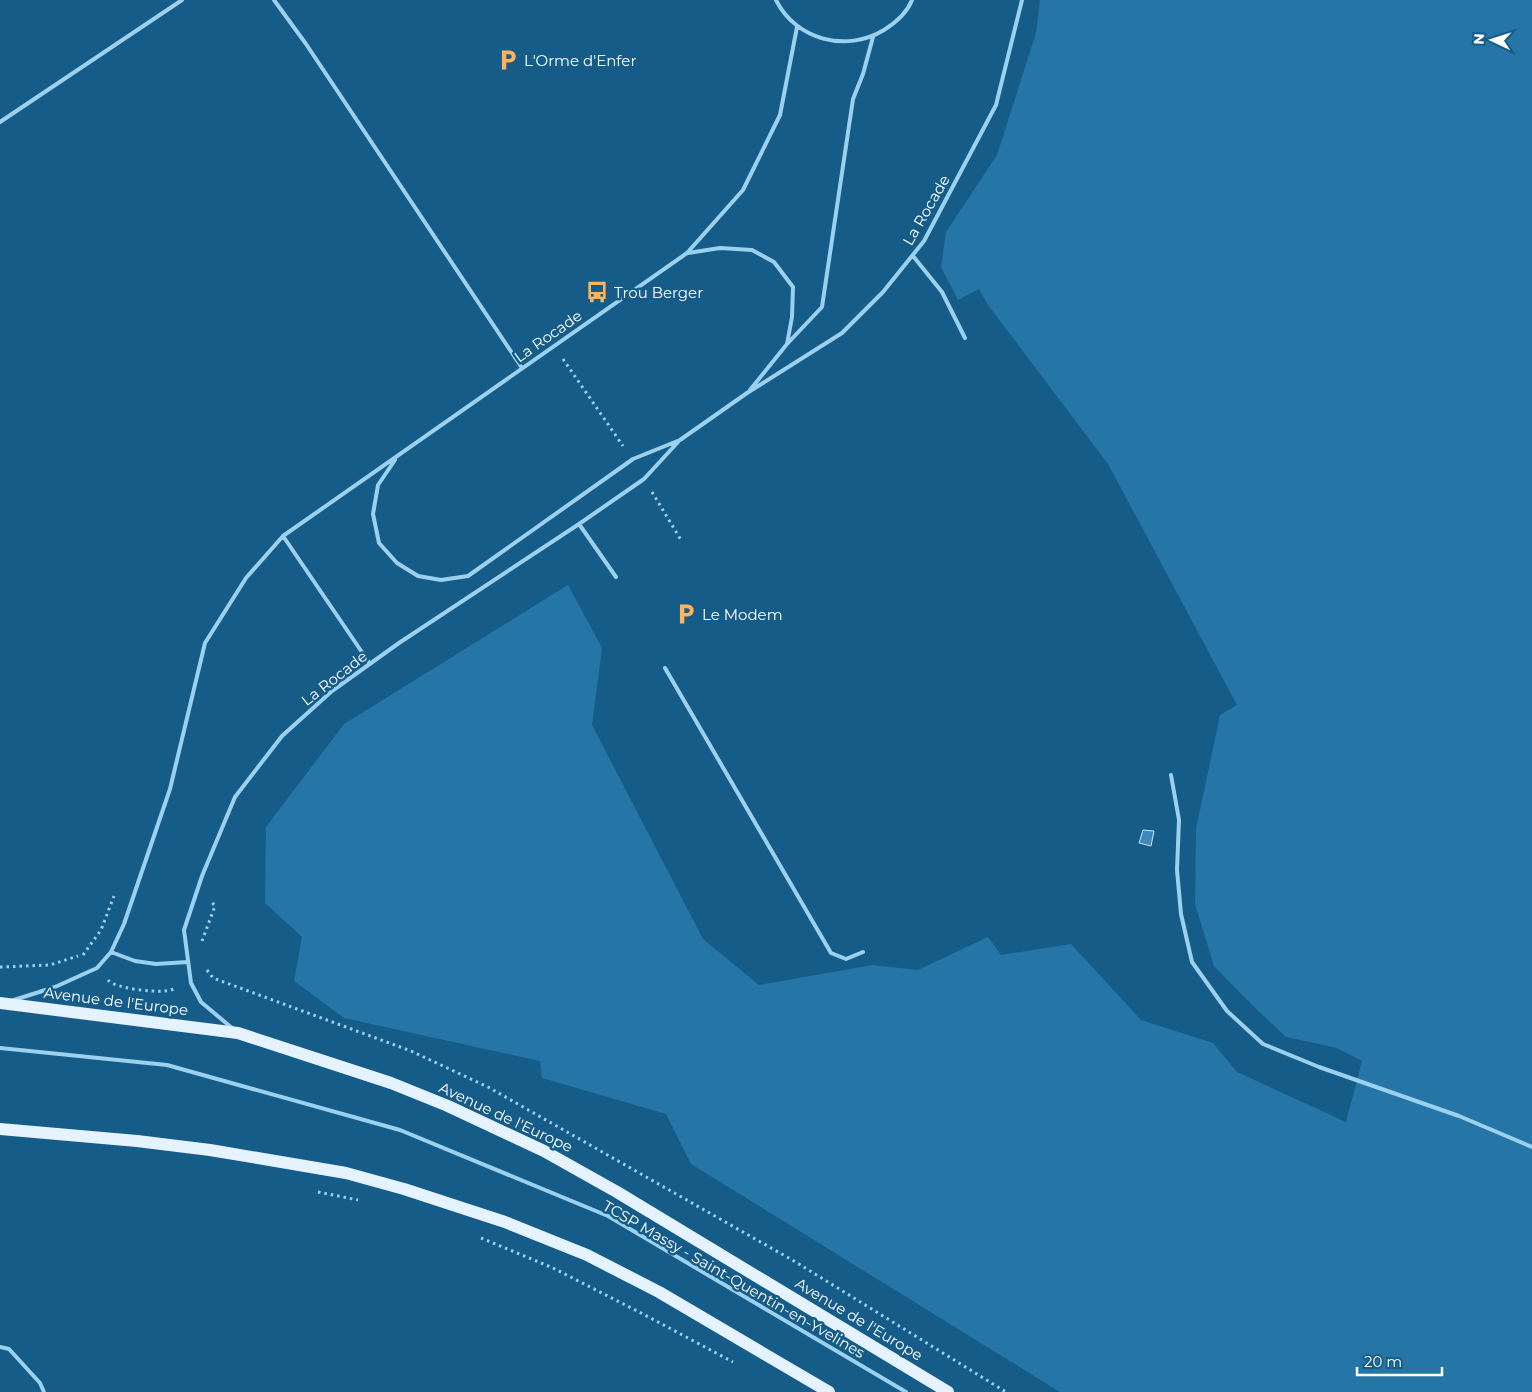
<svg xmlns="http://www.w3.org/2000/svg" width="1532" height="1392" font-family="Montserrat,sans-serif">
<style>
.green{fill:#2576a6}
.building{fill:#4288b4;stroke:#c2e6fb}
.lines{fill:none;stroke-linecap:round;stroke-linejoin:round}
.path{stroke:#9cd0ef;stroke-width:3;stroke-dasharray:2.5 4;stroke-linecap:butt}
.service{stroke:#9cd0ef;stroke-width:4}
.primary{stroke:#e4f3ff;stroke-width:12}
.labels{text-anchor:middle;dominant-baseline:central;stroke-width:5;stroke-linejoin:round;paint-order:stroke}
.poi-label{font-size:15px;fill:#fff;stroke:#155c89;text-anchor:start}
.street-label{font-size:15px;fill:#fff;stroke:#155c89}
</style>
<rect width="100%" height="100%" fill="#155c89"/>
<path class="green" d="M1040,0h492v1392h-472l-369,-228 -25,-50 -124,-36 -2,-17 -196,-43 -50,-37 8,-44 -37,-34 1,-76 78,-103 224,-139 34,63 -10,77 111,214 56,46 113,-20 46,5 70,-33 13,18 70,-11 70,76 72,23 24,29 109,50 16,-61 -25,-13 -51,-11 -34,-32 -38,-39 -19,-62 1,-75 24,-114 17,-10 -129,-241 -120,-159 -9,-16 -21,11 -17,-33 5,-35 51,-77 39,-122z"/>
<path class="building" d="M1143,830l11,1 -3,15 -12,-3z"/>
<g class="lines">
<path class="path" d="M563,359l60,87
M652,492l29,48
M202,941l13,-35 -4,-5
M83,955l18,-25 13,-34
M0,967l50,-2 28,-9
M207,970l6,8 198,73 77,36 306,174 212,131
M108,980c8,9 45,12 57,11 4,0 8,-2 12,-3
M318,1192l40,8
M481,1238l72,30 90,46 90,48"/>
<path class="service" d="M274,0l32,44 216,324
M776,0c20,40 70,53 108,30 11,-7 23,-17 28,-30
M0,122l182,-122
M688,253l32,-5 32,2 22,12 19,25 -1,30 -5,27
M913,256l29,36 23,46
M750,390l37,-46 35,-37 31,-208 10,-25 10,-37
M395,460l-17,25 -5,29 6,29 18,20 21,13 23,4 27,-4 165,-117 47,-19 67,-47 95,-60 41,-41 41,-51 72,-136 26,-105
M579,524l37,53
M283,536l87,128
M665,668l166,285 15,6 17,-7
M1171,775l8,45 -2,50 4,44 11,48 35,49 36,33 56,23 140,49 73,31
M111,952l24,9 21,3 32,-2
M14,1000l41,-13 42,-19 14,-16 13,-28 46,-135 35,-146 41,-65 37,-42 404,-283 56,-63 37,-75 17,-88
M232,1028l-31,-26 -10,-19 -7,-53 18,-54 33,-79 47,-61 50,-45 67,-48 180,-119 65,-45 34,-37
M0,1048l167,17 233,65 208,86 298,176
M0,1347l9,2 31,34 4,9"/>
<path class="primary" d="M0,1003l238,30 153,50 57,23 96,45 73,41 331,200
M0,1129l137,12 73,9 136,23 58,16 101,33 82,33 72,37 170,100"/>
</g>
<defs>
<g id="parking-bare" transform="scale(1.725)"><path d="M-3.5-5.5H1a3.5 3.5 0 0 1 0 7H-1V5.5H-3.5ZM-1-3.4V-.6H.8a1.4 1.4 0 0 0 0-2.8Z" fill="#ffb35a" stroke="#155c89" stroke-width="2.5" paint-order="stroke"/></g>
<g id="bus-bare" transform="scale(1.725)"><path d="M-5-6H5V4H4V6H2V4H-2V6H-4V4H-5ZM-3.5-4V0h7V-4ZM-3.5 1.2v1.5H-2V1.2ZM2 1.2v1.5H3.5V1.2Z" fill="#ffb35a" stroke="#155c89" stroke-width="2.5" paint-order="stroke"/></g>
</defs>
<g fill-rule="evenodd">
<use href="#parking-bare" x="508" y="60"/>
<use href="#bus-bare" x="597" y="292"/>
<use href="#parking-bare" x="686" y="614"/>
</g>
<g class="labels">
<g class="poi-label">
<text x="524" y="60">L'Orme d'Enfer</text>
<text x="614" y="292">Trou Berger</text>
<text x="702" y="614">Le Modem</text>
</g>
<g class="street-label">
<text transform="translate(926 210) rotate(-60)">La Rocade</text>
<text transform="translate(548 336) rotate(-35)">La Rocade</text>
<text transform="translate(334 678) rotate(-38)">La Rocade</text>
<text transform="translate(116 1001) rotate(7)">Avenue de l'Europe</text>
<text transform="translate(506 1117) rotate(25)">Avenue de l'Europe</text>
<text transform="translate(734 1279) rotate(30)">TCSP Massy - Saint-Quentin-en-Yvelines</text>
<text transform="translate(859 1319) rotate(31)">Avenue de l'Europe</text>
</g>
</g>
<g transform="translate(1492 40) rotate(274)" stroke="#155c89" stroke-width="4" paint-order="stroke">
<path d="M0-4L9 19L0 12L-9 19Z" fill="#ffffff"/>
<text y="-8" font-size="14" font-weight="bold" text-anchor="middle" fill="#ffffff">N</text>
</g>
<path d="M1357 1367v8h85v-8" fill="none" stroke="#ffffff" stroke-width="2.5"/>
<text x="1364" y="1367" font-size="15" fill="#ffffff" stroke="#155c89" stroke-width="4" paint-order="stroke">20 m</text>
</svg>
